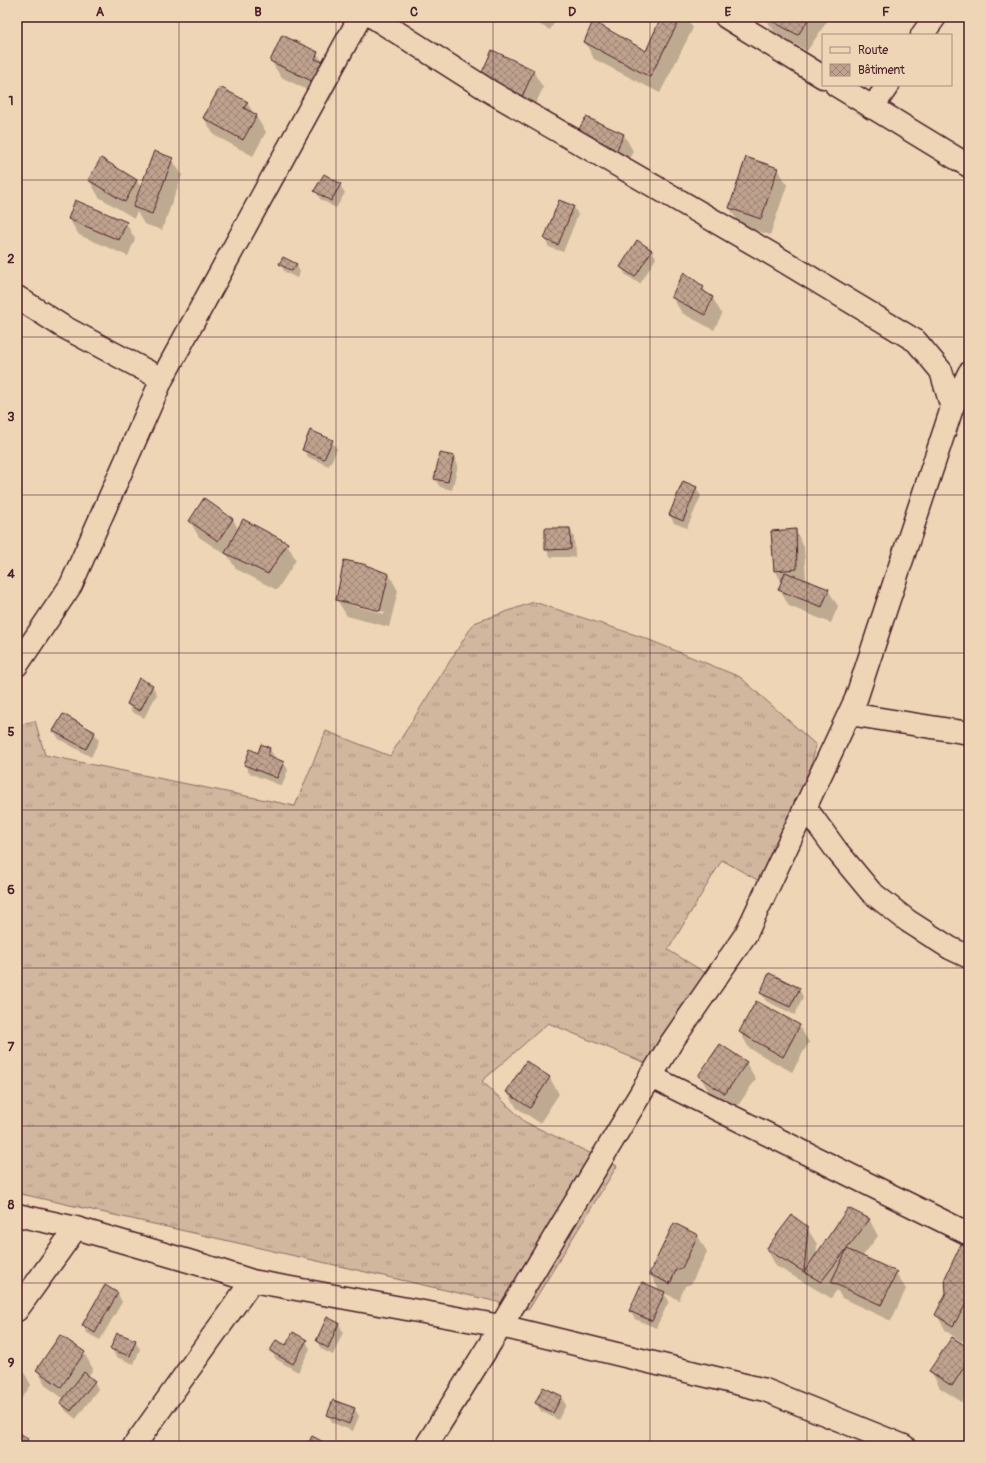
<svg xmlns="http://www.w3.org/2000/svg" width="986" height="1463" font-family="Pangolin,sans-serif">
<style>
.grass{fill:url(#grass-tufts);stroke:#8e6b65}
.shadow{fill:#0003;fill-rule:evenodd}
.building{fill:url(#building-cross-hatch);stroke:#4a1f2b}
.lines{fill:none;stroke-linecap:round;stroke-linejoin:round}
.minor-casing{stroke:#4a1f2b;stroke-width:25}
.minor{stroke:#edd5b5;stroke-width:22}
.grid{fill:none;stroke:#4a1f2b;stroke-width:1;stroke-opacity:0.55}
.neatline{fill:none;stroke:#4a1f2b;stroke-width:1.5}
.grid-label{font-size:13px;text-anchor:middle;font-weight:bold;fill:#4a1f2b}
</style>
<defs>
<pattern id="grass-tufts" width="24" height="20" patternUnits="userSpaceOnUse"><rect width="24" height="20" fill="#d2b79f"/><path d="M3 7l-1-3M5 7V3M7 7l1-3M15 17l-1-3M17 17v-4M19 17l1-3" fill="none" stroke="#ac9482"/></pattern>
<pattern id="building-cross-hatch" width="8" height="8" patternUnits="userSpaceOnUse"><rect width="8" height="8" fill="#bfa38e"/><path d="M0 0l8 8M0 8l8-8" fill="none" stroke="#9d8474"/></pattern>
</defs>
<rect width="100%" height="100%" fill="#edd5b5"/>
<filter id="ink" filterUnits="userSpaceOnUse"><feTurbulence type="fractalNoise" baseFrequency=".025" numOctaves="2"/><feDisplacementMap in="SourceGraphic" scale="8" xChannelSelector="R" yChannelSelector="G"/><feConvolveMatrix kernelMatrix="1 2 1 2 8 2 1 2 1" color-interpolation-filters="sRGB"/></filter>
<g filter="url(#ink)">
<path class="grass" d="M534,602l108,35 98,40 76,68 -29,127 -12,18 -53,-30 -54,90 54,33 -57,88 -117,-48 -66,58 43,41 92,44 -88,143 -512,-116v-468l18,-4 10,34 250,51 31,-75 64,25 84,-133z"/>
<path class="shadow" d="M525,17h32l-7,13z
M662,17h24l7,11 -33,65 -66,-34 -9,-17 62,11z
M765,17h65l-23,34 -32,-18z
M906,17h38l-6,14z
M493,52l40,19 10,17 -12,25 -41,-20z
M317,53l7,11 5,1 9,17 -8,19 -49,-24 -10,-16z
M247,103l19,29 -13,24 -39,-21 -10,-17z
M586,119l38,16 9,16 -9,19z
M172,159l10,16 -20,55 -18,-6 -7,-12 -3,6 -35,-21 -10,-17 48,1 4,7z
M778,169l9,16 -17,50 -31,-11 -9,-16z
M340,185l5,8 -9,15 -16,-9 -4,-8z
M574,207l4,8 -15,37 -14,-5 -4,-8z
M69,219l57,4 9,16 -7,17 -49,-21z
M652,250l4,8 -16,26 -14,-9 -5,-8z
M280,264h16l4,8 -3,6 -12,-6z
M703,288l4,6 5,3 10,17 -8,16 -32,-17 -10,-16z
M332,441l5,8 -8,17 -21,-9 -4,-8z
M454,457l4,8 -6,25 -12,-3 -5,-8z
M696,488l5,8 -14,32 -13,-5 -4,-8z
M233,519l5,10 49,15 9,16 -19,30 -41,-21 -8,-13 -29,-19 -9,-16z
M570,529l4,8 1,20h-24l-5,-8z
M795,530l9,17 2,34 22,9 10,16 -7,17 -42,-17 -9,-16 2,-7 -7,-13z
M389,574l9,17 -9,36 -42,-11 -10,-16zM348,602l37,10 -1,2 -36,-10z
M152,686l5,8 -13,24 -12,-6 -4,-8z
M54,731l41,2 4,8 -8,16 -32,-18z
M269,748l5,8 -1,3 11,4 4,7 -6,16 -33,-13 -4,-8z
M799,989l4,8 -8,18 -29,-14 -5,-8z
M799,1026l10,16 -17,30 -43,-24 -9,-16z
M746,1063l10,16 -21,31 -26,-18 -9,-16z
M549,1077l10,17 -19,29 -23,-15 -10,-16z
M869,1219l9,17 -16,21 34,16 10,16 -15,32 -49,-23 -5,-8 -6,8 -55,-32 -9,-17 40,-21 10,16 -1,12z
M698,1236l9,16 -16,32 -6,2 -6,14 -15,-7 5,8 -13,27 -21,-9 -5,-8 30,-20 -10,-17z
M969,1250v80l-7,12 -16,-11 -9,-16z
M118,1294l4,8 -22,38 -13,-7 -4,-8z
M327,1318l12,6 4,8 -10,23 -12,-6 -4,-8z
M135,1341l5,8 -6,15 -18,-7 -4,-8z
M306,1341l4,8 -12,23 -22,-13 -5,-8z
M969,1349v41l-7,12 -22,-14 -9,-17z
M84,1353l9,16 -5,8 6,4 4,8 -22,30 -10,-8 -5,-8 3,-4 -18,-13 -9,-16z
M17,1366l5,3 9,16 -14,20z
M561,1397l5,8 -8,15 -17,-9 -5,-8z
M354,1408l5,8 -6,15 -20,-8 -5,-8z
M17,1433l10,6 4,7h-14z"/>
<path class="building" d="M661,17h20l-31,60 -66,-35 9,-21 53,30z
M764,17h46l-12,18z
M282,35l36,17 -3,7 14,5 -9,21 -50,-24z
M492,50l42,20 -12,27 -42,-20z
M220,87l28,15 -4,6 13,7 -14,25 -40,-22z
M586,117l38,17 -9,20 -39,-20z
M154,151l19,7 -21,56 -19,-7z
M746,157l32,11 -17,51 -32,-11z
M101,158l36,22 -12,22 -37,-22z
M324,174l17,10 -10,17 -17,-10z
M75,200l52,22 -8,18 -51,-21z
M559,200l15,6 -16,39 -14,-6z
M637,240l15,10 -17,27 -15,-10z
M283,257l14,7 -5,7 -13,-7z
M684,272l20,15 -2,3 11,7 -8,18 -34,-18z
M310,430l23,10 -9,19 -22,-9z
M440,453l14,3 -6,26 -14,-3z
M683,481l14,6 -14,34 -14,-6z
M204,498l29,21 -15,22 -29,-20z
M243,519l45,24 -20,31 -43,-21z
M545,528h25l1,21 -26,1z
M796,529l1,40 -23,2 -3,-40z
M344,560l19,4 26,10 -9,37 -44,-11z
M785,572l44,17 -7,18 -44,-17z
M139,678l14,7 -13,26 -13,-7z
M63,714l32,18 -9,17 -33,-18z
M261,744l9,4 -2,7 16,7 -7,16 -33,-13 6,-16 8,4z
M769,973l31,15 -10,19 -30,-14z
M756,1001l44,24 -17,32 -44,-25z
M720,1044l27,18 -22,32 -27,-18z
M526,1061l24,16 -20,31 -24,-16z
M848,1208l22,11 -49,63 -17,-10z
M792,1215l16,12 -4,45 -38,-23z
M674,1223l24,12 -16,33 -6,2 -6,14 -21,-10z
M961,1244l8,5v50l-16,27 -18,-11 11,-22 -1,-15z
M847,1249l50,23 -16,33 -50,-23z
M642,1282l23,10 -13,29 -23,-10z
M105,1285l13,8 -23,40 -13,-8z
M327,1317l12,6 -11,25 -12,-7z
M293,1332l14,8 -14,24 -23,-13 6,-11 10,5z
M117,1333l19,7 -6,16 -20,-7z
M60,1335l25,17 -24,35 -25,-17z
M952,1337l17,11v11l-17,27 -23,-15z
M84,1372l11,9 -24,30 -11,-8z
M543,1387l19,9 -9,17 -18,-10z
M333,1400l22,8 -6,16 -22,-9z
M17,1432l11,6 -4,8h-7z
M312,1436l19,10h-24z"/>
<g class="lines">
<g class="minor-casing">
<path id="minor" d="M373,17l118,75 284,164 141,85 25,30 11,37
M726,17l97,60
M922,35l13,-18
M836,85l133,81
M872,108l16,-23
M17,297l45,29 100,53
M17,665l54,-80 91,-206 198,-362
M849,714l120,19
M805,807l32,44 34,41 37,29 42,27 19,9
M650,1076l319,158
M17,1215l59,13 126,37 50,16 249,45 264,64 139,56
M17,1310l59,-82
M134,1446l118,-165
M426,1446l75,-120 170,-283 75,-109 110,-235 96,-291 17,-35"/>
</g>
<use href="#minor" class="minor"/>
</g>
</g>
<path class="grid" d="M179,17v1429M336,17v1429M493,17v1429M650,17v1429M807,17v1429M17,180h952M17,337h952M17,495h952M17,653h952M17,810h952M17,968h952M17,1126h952M17,1283h952"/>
<rect width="986" height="1463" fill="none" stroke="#edd5b5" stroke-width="44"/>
<rect x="822" y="34" width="130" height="52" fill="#edd5b5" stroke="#ac8c7e"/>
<rect x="830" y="47" width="20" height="6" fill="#edd5b5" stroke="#ac8c7e"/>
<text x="858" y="54" font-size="12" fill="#4a1f2b">Route</text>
<rect x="830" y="64" width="20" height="12" fill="url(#building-cross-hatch)" stroke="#ac8c7e"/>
<text x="858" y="74" font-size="12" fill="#4a1f2b">Bâtiment</text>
<rect x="22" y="22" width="942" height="1419" class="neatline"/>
<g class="grid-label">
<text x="100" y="16">A</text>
<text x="258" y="16">B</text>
<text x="414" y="16">C</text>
<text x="572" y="16">D</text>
<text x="728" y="16">E</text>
<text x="886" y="16">F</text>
<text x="11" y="105">1</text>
<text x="11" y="263">2</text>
<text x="11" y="421">3</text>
<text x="11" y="578">4</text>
<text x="11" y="736">5</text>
<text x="11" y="894">6</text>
<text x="11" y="1051">7</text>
<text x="11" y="1209">8</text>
<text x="11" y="1367">9</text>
</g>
</svg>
